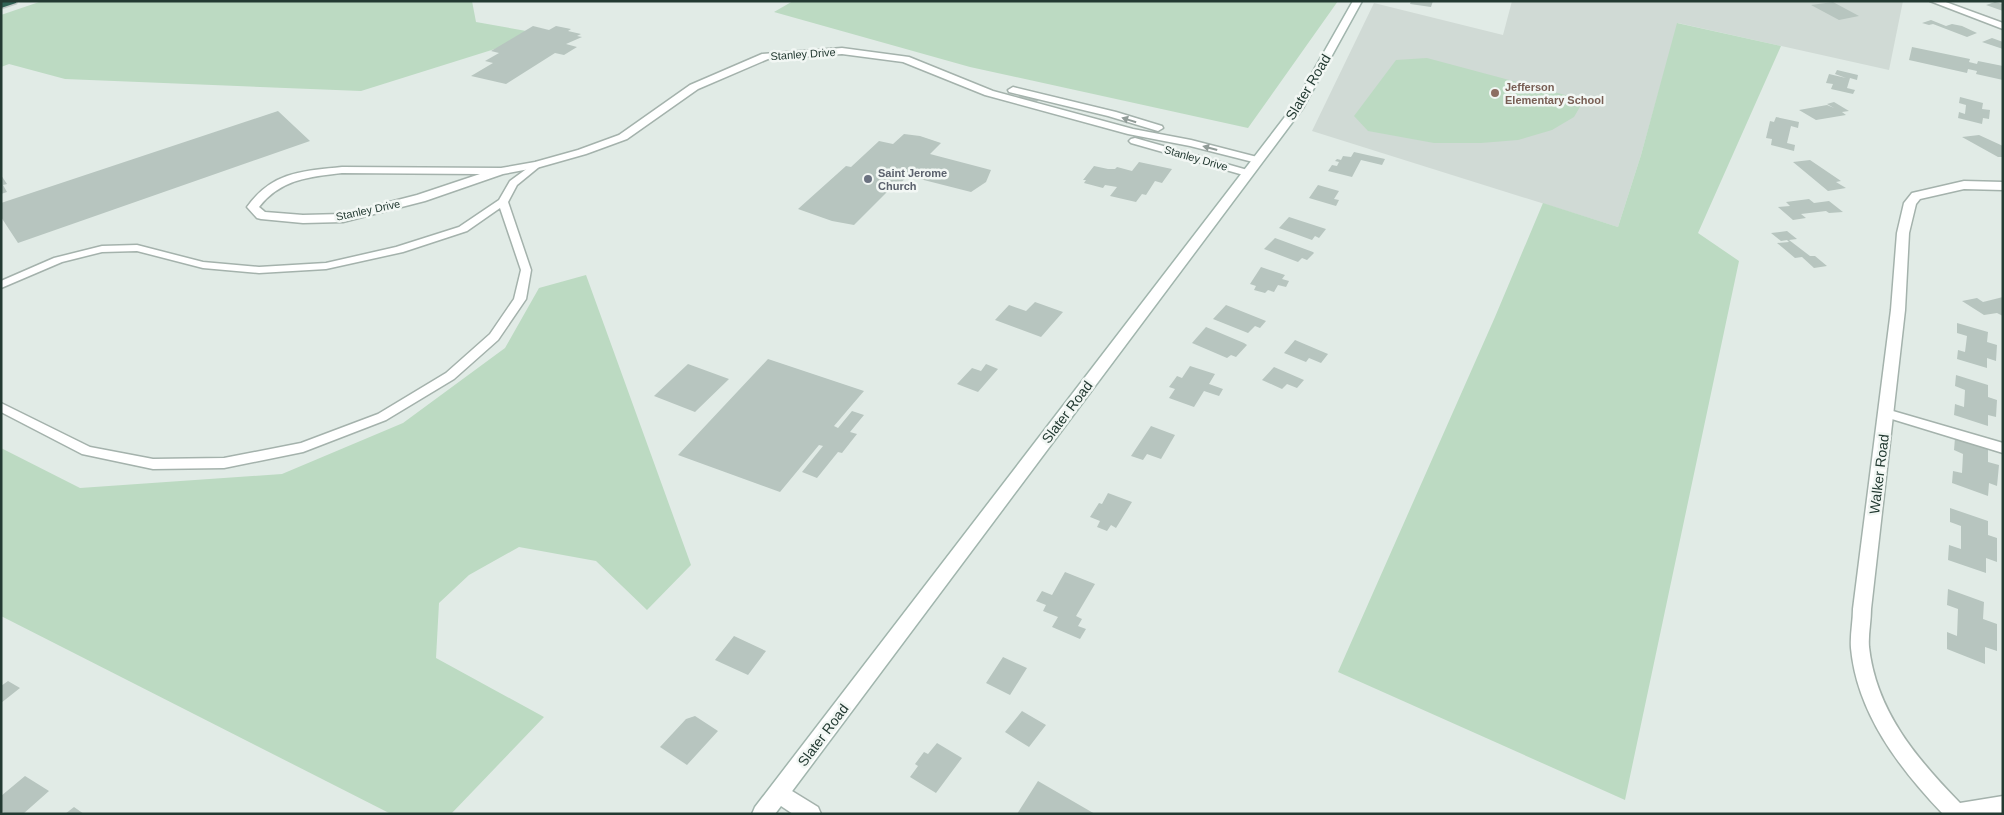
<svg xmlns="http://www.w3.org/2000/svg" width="2004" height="815" font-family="Arial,sans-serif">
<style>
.built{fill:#d0dad5}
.green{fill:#bcdac2}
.building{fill:#b7c5bf}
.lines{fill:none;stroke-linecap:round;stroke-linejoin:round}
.service-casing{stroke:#a4b2ac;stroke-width:3}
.minor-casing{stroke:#a4b2ac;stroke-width:3}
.secondary-casing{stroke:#a1b5ad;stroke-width:3}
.motorway-casing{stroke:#c1c8c6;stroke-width:3}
.service{fill:#fff;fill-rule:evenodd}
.minor{fill:#fff;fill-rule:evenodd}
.secondary{fill:#fff;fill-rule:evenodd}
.motorway{fill:#316456;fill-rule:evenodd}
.oneway{fill:#919c98}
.education-dot{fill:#8d6e63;stroke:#f2f7f4;stroke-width:2}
.worship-dot{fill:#6b7280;stroke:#f2f7f4;stroke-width:2}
.labels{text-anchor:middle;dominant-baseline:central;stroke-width:5;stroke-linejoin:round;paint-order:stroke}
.far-street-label{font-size:11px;fill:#233a32;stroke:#f2f7f4}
.far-education-label{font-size:11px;font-weight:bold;fill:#785e54;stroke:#f2f7f4;text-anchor:start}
.far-worship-label{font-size:11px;font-weight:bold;fill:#5b616d;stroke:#f2f7f4;text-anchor:start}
.street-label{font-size:14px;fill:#233a32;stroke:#f2f7f4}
</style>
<rect width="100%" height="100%" fill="#e1ebe6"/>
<path class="built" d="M1512,1h391l-14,69 -211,-47 -37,132 -23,72 -306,-96 62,-128 129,32z"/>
<path class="green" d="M42,1h430l4,21 67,12 -182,57 -296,-12 -56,-15 -8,3v-52z
M793,1h545l-90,127 -278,-61 -196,-55z
M1677,23l104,23 -83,187 41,28 -114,539 -287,-128 157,-355 48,-114 75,24 23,-72z
M1427,58l157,42 -10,17 -22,13 -34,10 -37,3h-47l-66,-12 -14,-15 42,-56z
M586,275l105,290 -44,45 -51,-49 -77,-14 -50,28 -30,28 -3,55 108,59 -93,97h-60l-390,-198v-168l79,40 202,-14 121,-51 102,-75 34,-60z"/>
<path class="building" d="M1411,1h22l-2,6 -21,-3z
M1833,2l26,14 -20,4 -28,-15z
M1995,2l8,2v7l-17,-6z
M1931,20l15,6 6,-2 10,2 15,7 -10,4 -34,-13 -4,1 -7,-2z
M533,26l16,4 7,-4 15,3 -3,2 13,3 -4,2 5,1 -16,7 11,3 -13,8 -9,-2 -49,31 -35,-8 22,-13 -8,-2 14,-8 -8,-2z
M1992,38l11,4v7l-21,-7z
M1912,47l58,12 -1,3 8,2 1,-3 25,5v14l-27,-6 1,-3 -9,-2 -1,4 -58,-13z
M1837,70l21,5 -1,5 -7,-2 -3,10 8,2 -2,4 -22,-5 2,-5 -7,-1 3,-9 17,4 -11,-4z
M1022,93l19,5 -7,6 -18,-5z
M1960,97l23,6 -1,6 8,1 -1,9 -6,-1 -1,6 -24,-6 1,-6 6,2 1,-9 -7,-2z
M1834,102l15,9 -7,1 4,3 -30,5 -17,-10 28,-5 7,3 -7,-4z
M278,111l32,30 -292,102 -17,-26v-14z
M1776,117l23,5 -1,6 -7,-2 -4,17 8,2 -1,6 -23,-6 1,-6 -6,-1 4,-17 4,1z
M904,134l16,2 21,7 -11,11 61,16 -5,12 -15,10 -63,-16 -15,14 -3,-1 -36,36 -22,-4 -34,-12 48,-43 5,1 28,-26 14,3z
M1979,135l24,11v11h-5l-36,-20z
M1354,152l31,7 -3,6 -21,-5 -9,17 -24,-6 4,-6 5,1 2,-4 -4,-1 2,-2 4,1 2,-4 8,1z
M1810,160l31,21 -5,1 10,6 -18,3 -35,-29z
M1139,162l33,7 -10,14 -7,-2 -9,14 -4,-1 -6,8 -26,-6 7,-9 -12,-2 -2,3 -19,-5 2,-3h-3l11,-14 14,3h7l2,-2 15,4z
M1,175l6,9 -4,1 4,7 -6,2z
M1318,185l21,6 -5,8 5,1 -3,6 -27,-8z
M1809,199l5,4 15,-2 14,11 -14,1 -3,-2 -25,3 5,4 -13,2 -15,-13 12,-1 -4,-4z
M1289,217l37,12 -7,9 -4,-2 -3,4 -33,-12z
M1787,231l10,8 -8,1 21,16h5l12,10 -13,2 -12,-11 -7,1 -18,-15 12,-1 -2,-2 -6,1 -10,-8z
M1275,238l38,14 1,1 -7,7 -5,-2 -4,4 -34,-13z
M1261,267l24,8 -3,4 7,2 -3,6 -8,-2 -4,7 -6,-2 -3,3 -11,-3 2,-4 -6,-2z
M2003,297v19l-6,-3 -13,2 -22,-14 15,-3 6,4z
M1035,302l28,10 -22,25 -46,-17 14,-15 17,6z
M1226,305l40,16 -6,7 -5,-2 -7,7 -35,-14z
M1957,323l31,9 -1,10 10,3 -1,16 -9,-3v10l-30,-9 1,-9 7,2 2,-16 -10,-3z
M1206,327l38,16 3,2 -11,12 -5,-2 -4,3 -35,-15z
M1295,340l33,14 -7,9 -12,-5 -3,4 -22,-9z
M768,359l96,32 -30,35 4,2 14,-17 12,4 -14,17 7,2 -15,19 -4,-1 -21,26 -15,-6 21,-26 -4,-1 -39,47 -102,-37z
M688,364l41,15 -34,33 -41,-16z
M986,364l12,5 -20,23 -21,-8 15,-16 9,3z
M1190,366l25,8 -6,10 14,5 -4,7 -15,-5 -10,16 -25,-9 6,-9 -6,-2 8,-11 5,2z
M1274,367l30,13 -7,8 -10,-4 -5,5 -20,-9z
M1956,375l32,10v12l9,3 -1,17 -8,-2v11l-34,-11 1,-11 9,3 1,-17 -10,-4z
M1151,426l24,9 -14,24 -14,-5 -4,6 -12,-4z
M1955,438l33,11v13l11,3 -2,21 -8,-3 -1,13 -36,-13 1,-12 9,2 1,-19 -9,-4z
M1108,493l24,9 -16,26 -5,-3 -4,6 -10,-4 3,-6 -10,-4 9,-14 3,1z
M1950,508l38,13v14l9,3v24l-11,-4v15l-38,-13 1,-15 12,4v-23l-11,-4z
M1065,572l30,12 -19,32 6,3 -4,7 8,3 -6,10 -28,-12 6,-10 -15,-6 3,-6 -10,-4 6,-10 10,4z
M1948,589l36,13 -1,17 14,5v27l-12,-4v17l-38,-15v-17l10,4 1,-27 -11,-4z
M734,636l32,15 -18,24 -33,-15z
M1003,657l24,11 -17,27 -24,-12z
M8,681l12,7 -19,15v-17z
M1022,711l24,14 -17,22 -24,-15z
M695,716l23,15 -31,34 -27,-18 26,-28z
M937,743l25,15 -26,35 -26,-16 8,-11 -3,-2 9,-12 4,2z
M25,776l24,15 -26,23h-17l-5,-3v-15z
M1038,781l57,33h-78z
M74,807l10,7h-19z"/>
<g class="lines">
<g class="service-casing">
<path id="service" d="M536,162l5,3 -2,2 -22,18 -9,17 23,68 -5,29 -28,41 -44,39 -68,41 -83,32 -79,16 -71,1 -71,-15 -81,-42v-9l89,44 63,12 71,-1 77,-15 77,-29 68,-41 44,-39 24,-35 7,-29 -21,-62 -33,23 -64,21 -77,17 -67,4 -56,-5 -66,-17 -35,1 -40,10 -61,26v-7l53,-23 48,-12 35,-1 66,17 56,5 67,-4 70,-16 63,-20 40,-27 11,-19z
M1886,409l117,34v10l-121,-37 -2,-3z"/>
</g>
<g class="minor-casing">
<path id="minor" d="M1930,1h13l60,22v6z
M842,48l67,9 84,34 140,38 58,11 70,18 2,2 -6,3 -67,-17 -62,-12 -143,-39 -82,-33 -61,-8 -74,5 -70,30 -71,50 -41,15 -46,13 -37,7 -78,27 -82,21 -40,1 -42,-4 -4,-1 -10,-11c25,-35 55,-36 95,-40l159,1 34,-6 43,-12 41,-15 71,-50 72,-31zM342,173l138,1 -63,21 -74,19 -40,1 -38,-3 -6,-5c22,-28 50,-30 83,-34z
M1013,87l103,25 46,14 1,2 -5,3 -50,-15 -99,-24 -1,-2z
M1135,138l116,33 2,2 -6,3 -116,-33 -2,-2 2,-2z
M1964,181l39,1v8l-39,-1 -44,10 -4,5 -7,29 -4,77 -34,299c0,13 -3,26 -2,38 7,64 48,112 91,156l43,-7v18h-60c-44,-46 -86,-101 -92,-166 -1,-13 2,-26 2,-39l38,-299 6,-77 7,-30 8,-10z
M779,783l39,24 3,7h-28l-21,-14 -3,-7 3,-7z"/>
</g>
<g class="secondary-casing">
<path id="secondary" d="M1353,1h9l-59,107 -528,706h-23l3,-7 539,-702z"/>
</g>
<g class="motorway-casing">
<path id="motorway" d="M17,1l-1,2 -15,5v-6z"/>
</g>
<use href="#service" class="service"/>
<use href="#minor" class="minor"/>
<use href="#secondary" class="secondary"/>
<use href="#motorway" class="motorway"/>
</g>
<defs><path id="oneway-solid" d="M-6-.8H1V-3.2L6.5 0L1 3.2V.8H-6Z" transform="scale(1.25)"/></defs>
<g class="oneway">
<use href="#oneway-solid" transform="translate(1129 120) rotate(-163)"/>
<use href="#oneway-solid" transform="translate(1210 148) rotate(-165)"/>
</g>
<circle class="education-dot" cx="1495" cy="93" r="5"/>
<circle class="worship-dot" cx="868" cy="179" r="5"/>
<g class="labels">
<g class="far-street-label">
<text transform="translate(803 54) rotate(-4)">Stanley Drive</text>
<text transform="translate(1196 158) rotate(16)">Stanley Drive</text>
<text transform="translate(368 210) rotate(-12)">Stanley Drive</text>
</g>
<g class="far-education-label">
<text x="1505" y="87">Jefferson<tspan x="1505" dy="13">Elementary School</tspan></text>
</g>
<g class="far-worship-label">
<text x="878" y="173">Saint Jerome<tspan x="878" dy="13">Church</tspan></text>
</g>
<g class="street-label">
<text transform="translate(1308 87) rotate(-59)">Slater Road</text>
<text transform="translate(1067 412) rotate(-53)">Slater Road</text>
<text transform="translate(1879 474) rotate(-83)">Walker Road</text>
<text transform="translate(823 735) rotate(-53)">Slater Road</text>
</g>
</g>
<rect width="2004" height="815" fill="none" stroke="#233a32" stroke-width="5"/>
</svg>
